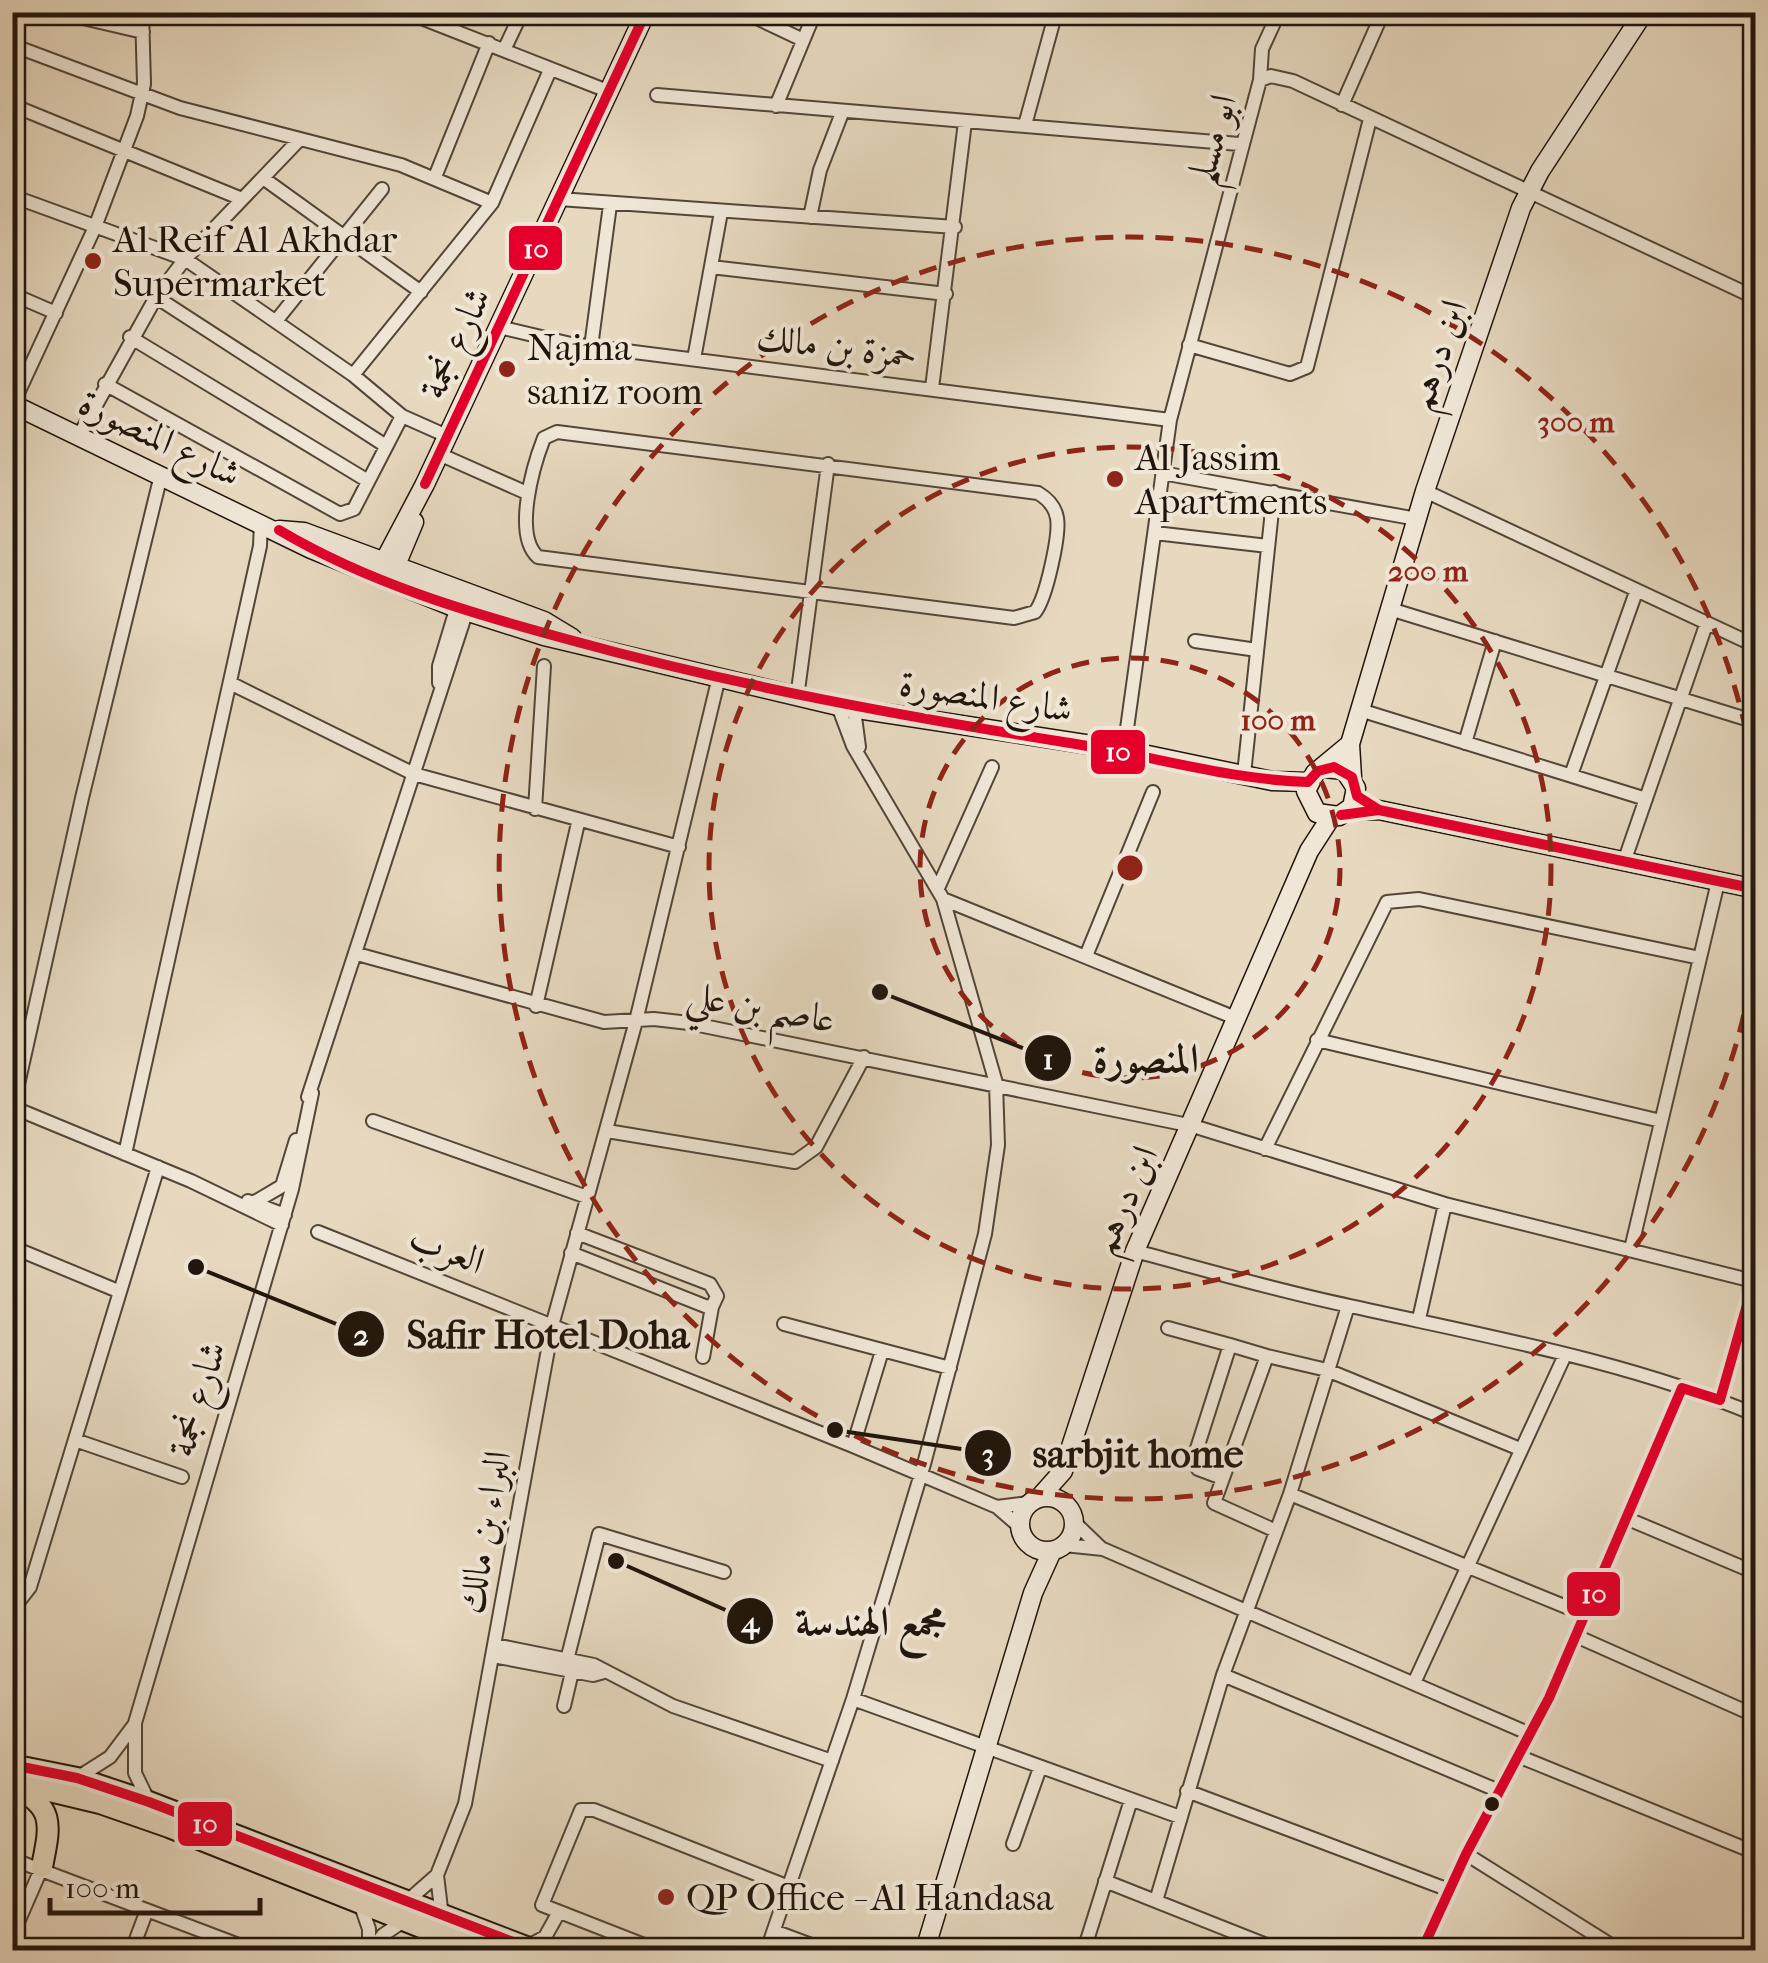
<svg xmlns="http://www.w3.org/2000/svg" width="1768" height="1963" font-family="'IM FELL French Canon',Amiri,serif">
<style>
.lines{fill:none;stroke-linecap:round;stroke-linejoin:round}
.street-casing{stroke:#524638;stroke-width:16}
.secondary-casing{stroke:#20150b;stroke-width:21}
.primary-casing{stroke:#20150b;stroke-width:24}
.street{stroke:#efe6d6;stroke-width:12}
.secondary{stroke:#efe6d6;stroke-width:18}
.primary{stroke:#e7d9c0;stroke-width:20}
.bus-1-casing{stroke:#efe6d6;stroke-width:18}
.bus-1{stroke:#e4002b;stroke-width:10}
.ring{fill:none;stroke:#8f2418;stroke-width:5;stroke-dasharray:18 12}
.poi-dot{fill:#8f2418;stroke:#efe6d6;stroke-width:4}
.bus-dot{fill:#20150b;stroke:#efe6d6;stroke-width:4}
.labels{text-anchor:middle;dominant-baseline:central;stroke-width:8;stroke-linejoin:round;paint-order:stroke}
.street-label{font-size:38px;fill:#20150b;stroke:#efe6d6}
.poi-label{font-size:38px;fill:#20150b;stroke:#efe6d6;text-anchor:start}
.centre{fill:#8f2418;stroke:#efe6d6;stroke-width:5}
.ring-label{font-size:30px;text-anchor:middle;font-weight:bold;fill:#8f2418;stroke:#efe6d6;stroke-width:8;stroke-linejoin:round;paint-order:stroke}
.leader{fill:none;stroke:#20150b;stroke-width:4}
.callout-dot{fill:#20150b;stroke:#efe6d6;stroke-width:4}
.mark-label{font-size:30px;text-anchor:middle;font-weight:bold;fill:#fff}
.callout-label{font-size:40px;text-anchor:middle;font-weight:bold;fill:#20150b;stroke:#efe6d6;stroke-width:8;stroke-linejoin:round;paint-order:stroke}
.line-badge{stroke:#efe6d6;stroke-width:4}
.badge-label{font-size:28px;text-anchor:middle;font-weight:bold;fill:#fff}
</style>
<rect width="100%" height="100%" fill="#e7d9c0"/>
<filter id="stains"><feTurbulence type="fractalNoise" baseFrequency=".002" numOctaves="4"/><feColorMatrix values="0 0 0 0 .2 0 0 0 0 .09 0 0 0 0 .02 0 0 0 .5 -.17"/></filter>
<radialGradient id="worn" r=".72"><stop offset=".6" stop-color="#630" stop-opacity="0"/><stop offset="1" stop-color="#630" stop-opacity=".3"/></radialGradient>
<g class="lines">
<g class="street-casing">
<path id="street" d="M57,12l86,20
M406,12l204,80
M744,12l57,27
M12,30l5,-18
M12,45l168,63 221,57 91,38
M504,50l18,-38
M1260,80l2,-31 17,-37
M657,95l582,49
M12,105l230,94
M1342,105l41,-93
M776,106l39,-94
M1025,125l31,-113
M435,177l54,-134
M263,178l158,114
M12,196l173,63 168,116 49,41 45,20
M559,199l396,28
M810,217l10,-47 22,-57
M711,267l235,27
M12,294l44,19
M156,297l230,149
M276,321l106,-132
M499,327l72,17 599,76
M130,337l238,144
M1189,345l101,29 17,-7 63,-248
M591,347l19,-142
M694,359l27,-147
M353,375l139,-172 58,-133
M105,384l235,130 14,-5 48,-93
M932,388l33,-266
M13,404l82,-177 42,-111 7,-32 -2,-72
M557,432l481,61c10,6 17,13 19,25 3,17 -11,81 -22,94l-21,6 -476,-61c-25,-22 -5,-91 6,-119z
M80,434l76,-137 29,-38 114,-119
M439,454l88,39
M1162,473l255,46
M1425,491l331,155
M1155,533l113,13
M1390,609l366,113
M1195,641l62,9
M1749,644l7,-17
M230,683l184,91 265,73
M439,683v-17l22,-73
M797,698l31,-234
M854,709l5,38
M1360,710l286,89
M1465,743l30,-102
M1124,750l46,-330 90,-340 11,-4 22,5 463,217
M1244,774l30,-282
M1571,775l65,-183
M535,809l9,-143
M1624,862l82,-237
M938,888l54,-121
M943,899l295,120
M357,954l247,68 50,-3 35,4 504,103 252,78 308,77
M1086,956l67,-164
M536,1006l42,-183
M1317,1040l344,81
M308,1097l161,-493
M12,1107l179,74 91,44
M13,1107l69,-309 79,-323
M373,1121l214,76
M607,1131l188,31 21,-15 48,-90
M1265,1149l122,-247 32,-3 281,59
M125,1154l135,-608 1,-23
M248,1201l37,14
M253,1203l29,-17 14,-46
M318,1232l535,214 144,61 22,19
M12,1247l106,44
M1631,1249l87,-367
M1135,1251c71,19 143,40 215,55 135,30 277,55 406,109
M571,1253l134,53 7,1 5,-11 -7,-12 -133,-51
M1419,1319l26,-115
M784,1324l166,44
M1168,1328l62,17
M703,1357l9,-50
M1720,1400l36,-129
M75,1440l107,37
M853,1446l29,-95
M1222,1478l-24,-9 -5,-8 37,-116 37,11
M1290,1494l296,121
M997,1507l32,-4
M1628,1519l128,54
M1074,1522l27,26
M1276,1531l-62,-28 53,-147 60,14 193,79
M1064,1545l39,4 427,185
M12,1610l18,-23 128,-420
M1576,1636l180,80
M495,1645l99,20 79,41 159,55
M493,1656l100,19 11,-3
M567,1660l32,-126 125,38
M1223,1675l276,116
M1414,1683l151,-328
M853,1699l327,118
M564,1706l8,-34
M1518,1756l238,97
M77,1778l33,-21 24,-32
M1187,1791l262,99
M149,1802l-14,-29v-50l157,-534 20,-96
M1013,1844l27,-76
M1746,1849l10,-22
M1466,1854l153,96
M12,1859l240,91
M437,1875l5,42
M1105,1881l174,69
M1156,1901l67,-226 67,-181 58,-188
M360,1903l9,26v21
M404,1904l33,-29 28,-71 88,-482 83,-301 82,-340
M774,1931l51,19
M12,1936l30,-69
M526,1947l19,-10 14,-25
M132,1950l15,-40
M372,1950l11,-15 22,-15
M657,1950l-115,-45 39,-95h13l195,77
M767,1950l86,-251 71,-235 61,-230 13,-89 -2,-62 -53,-184 -90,-153 -15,-40
M1084,1950l47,-150
M1422,1950l44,-96 83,-156 133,-310"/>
</g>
<g class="secondary-casing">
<path id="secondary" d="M12,404l299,145 145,59 88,28 294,70 286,44 148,31 36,1
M279,530l25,2 240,89 28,17
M377,575l48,-91 221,-472
M391,577l23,-55
M1324,768l20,2 12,18 -4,19 -13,9 -22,-3 -11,-22 9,-18 35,-29
M1352,777l-2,-33 75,-253 96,-283 19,-37 104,-159
M1349,811l30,-1 377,79
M1020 1524a27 27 0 1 1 54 0a27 27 0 1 1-54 0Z
M1039,1498l24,-27 72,-220 174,-400 22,-34
M925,1950l108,-357 19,-42"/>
</g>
<g class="primary-casing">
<path id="primary" d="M12,1765l65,13 72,24 385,148
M12,1782l88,21 69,24 310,123
M14,1787c42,20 36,39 28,80"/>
</g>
<use href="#street" class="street"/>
<use href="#secondary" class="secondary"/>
<use href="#primary" class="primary"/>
<g class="bus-1-casing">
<path id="bus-1" d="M425,484l221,-472
M279,530c89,53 191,83 291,110 171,47 331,76 506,104 76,12 155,36 232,38l10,-11 16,-4 18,10 5,19 22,14
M1341,815l38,-5 377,79
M12,1765l65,13 72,24 385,148
M1422,1950l44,-96 83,-156 133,-310 38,12 36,-127"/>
</g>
<use href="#bus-1" class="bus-1"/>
</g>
<g class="ring">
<circle cx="1130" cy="868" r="210"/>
<circle cx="1130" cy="868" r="421"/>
<path d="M1755 956A631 631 0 1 1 1755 780"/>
</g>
<g class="poi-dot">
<circle cx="93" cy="261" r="10"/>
<circle cx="507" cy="369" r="10"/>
<circle cx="1115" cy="479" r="10"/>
<circle cx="666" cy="1897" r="10"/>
</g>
<circle class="bus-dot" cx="1492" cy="1804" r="9"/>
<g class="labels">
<g class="street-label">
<text transform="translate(1212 139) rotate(-74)">ابو مسلم</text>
<text transform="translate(455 343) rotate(-65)">شارع نجمة</text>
<text transform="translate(837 346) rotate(7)">حمزة بن مالك</text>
<text transform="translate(1437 355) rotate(-71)">ابن درهم</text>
<text transform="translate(160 438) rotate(26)">شارع المنصورة</text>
<text transform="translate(986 696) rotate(9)">شارع المنصورة</text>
<text transform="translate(761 1007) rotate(10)">عاصم بن علي</text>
<text transform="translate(1124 1200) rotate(-66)">ابن درهم</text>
<text transform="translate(447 1249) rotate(21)">العرب</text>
<text transform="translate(197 1399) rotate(-73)">شارع نجمة</text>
<text transform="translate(484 1532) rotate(-80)">البراء بن مالك</text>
</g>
<g class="poi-label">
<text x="113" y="239">Al Reif Al Akhdar<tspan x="113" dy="44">Supermarket</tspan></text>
<text x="527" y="347">Najma<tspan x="527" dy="44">saniz room</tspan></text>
<text x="1135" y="457">Al Jassim<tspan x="1135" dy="44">Apartments</tspan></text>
<text x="686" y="1897">QP Office - Al Handasa</text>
</g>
</g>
<circle cx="1130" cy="868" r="15" class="centre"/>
<g class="ring-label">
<text x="1576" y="432">300 m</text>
<text x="1428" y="581">200 m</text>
<text x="1278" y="730">100 m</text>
</g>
<path class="leader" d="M880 992L1048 1058M196 1267L361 1334M835 1430L988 1453M616 1561L750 1621"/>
<g class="callout-dot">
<circle cx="880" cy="992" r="10"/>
<circle cx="196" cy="1267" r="10"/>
<circle cx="835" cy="1430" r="10"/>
<circle cx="616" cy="1561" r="10"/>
<circle cx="1048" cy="1058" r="25"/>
<circle cx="361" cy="1334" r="25"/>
<circle cx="988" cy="1453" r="25"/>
<circle cx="750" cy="1621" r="25"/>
</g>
<g class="mark-label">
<text x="1048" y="1069">1</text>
<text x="361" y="1345">2</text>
<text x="988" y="1464">3</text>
<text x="750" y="1632">4</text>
</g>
<g class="callout-label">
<text x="1146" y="1072">المنصورة</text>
<text x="548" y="1348">Safir Hotel Doha</text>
<text x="1138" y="1467">sarbjit home</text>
<text x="871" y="1635">مجمع الهندسة</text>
</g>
<g class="line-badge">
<rect x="507" y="224" width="57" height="48" rx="10" fill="#e4002b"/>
<rect x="1089" y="728" width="58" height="48" rx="10" fill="#e4002b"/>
<rect x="1565" y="1570" width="57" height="48" rx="10" fill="#e4002b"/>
<rect x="176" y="1800" width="58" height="48" rx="10" fill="#e4002b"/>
</g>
<g class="badge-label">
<text x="536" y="258">10</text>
<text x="1118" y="761">10</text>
<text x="1594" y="1603">10</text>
<text x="205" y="1833">10</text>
</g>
<rect width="1768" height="1963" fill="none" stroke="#e7d9c0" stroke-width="50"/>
<rect x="15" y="15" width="1738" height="1933" fill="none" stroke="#20150b" stroke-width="5"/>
<rect x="25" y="25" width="1718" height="1913" fill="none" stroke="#20150b" stroke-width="2.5"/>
<path d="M50 1898v15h210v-15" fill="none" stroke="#20150b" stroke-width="5"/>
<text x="65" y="1898" font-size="30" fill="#20150b" stroke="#efe6d6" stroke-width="8" paint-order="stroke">100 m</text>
<rect width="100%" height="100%" filter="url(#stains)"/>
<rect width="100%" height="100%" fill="url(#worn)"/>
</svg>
